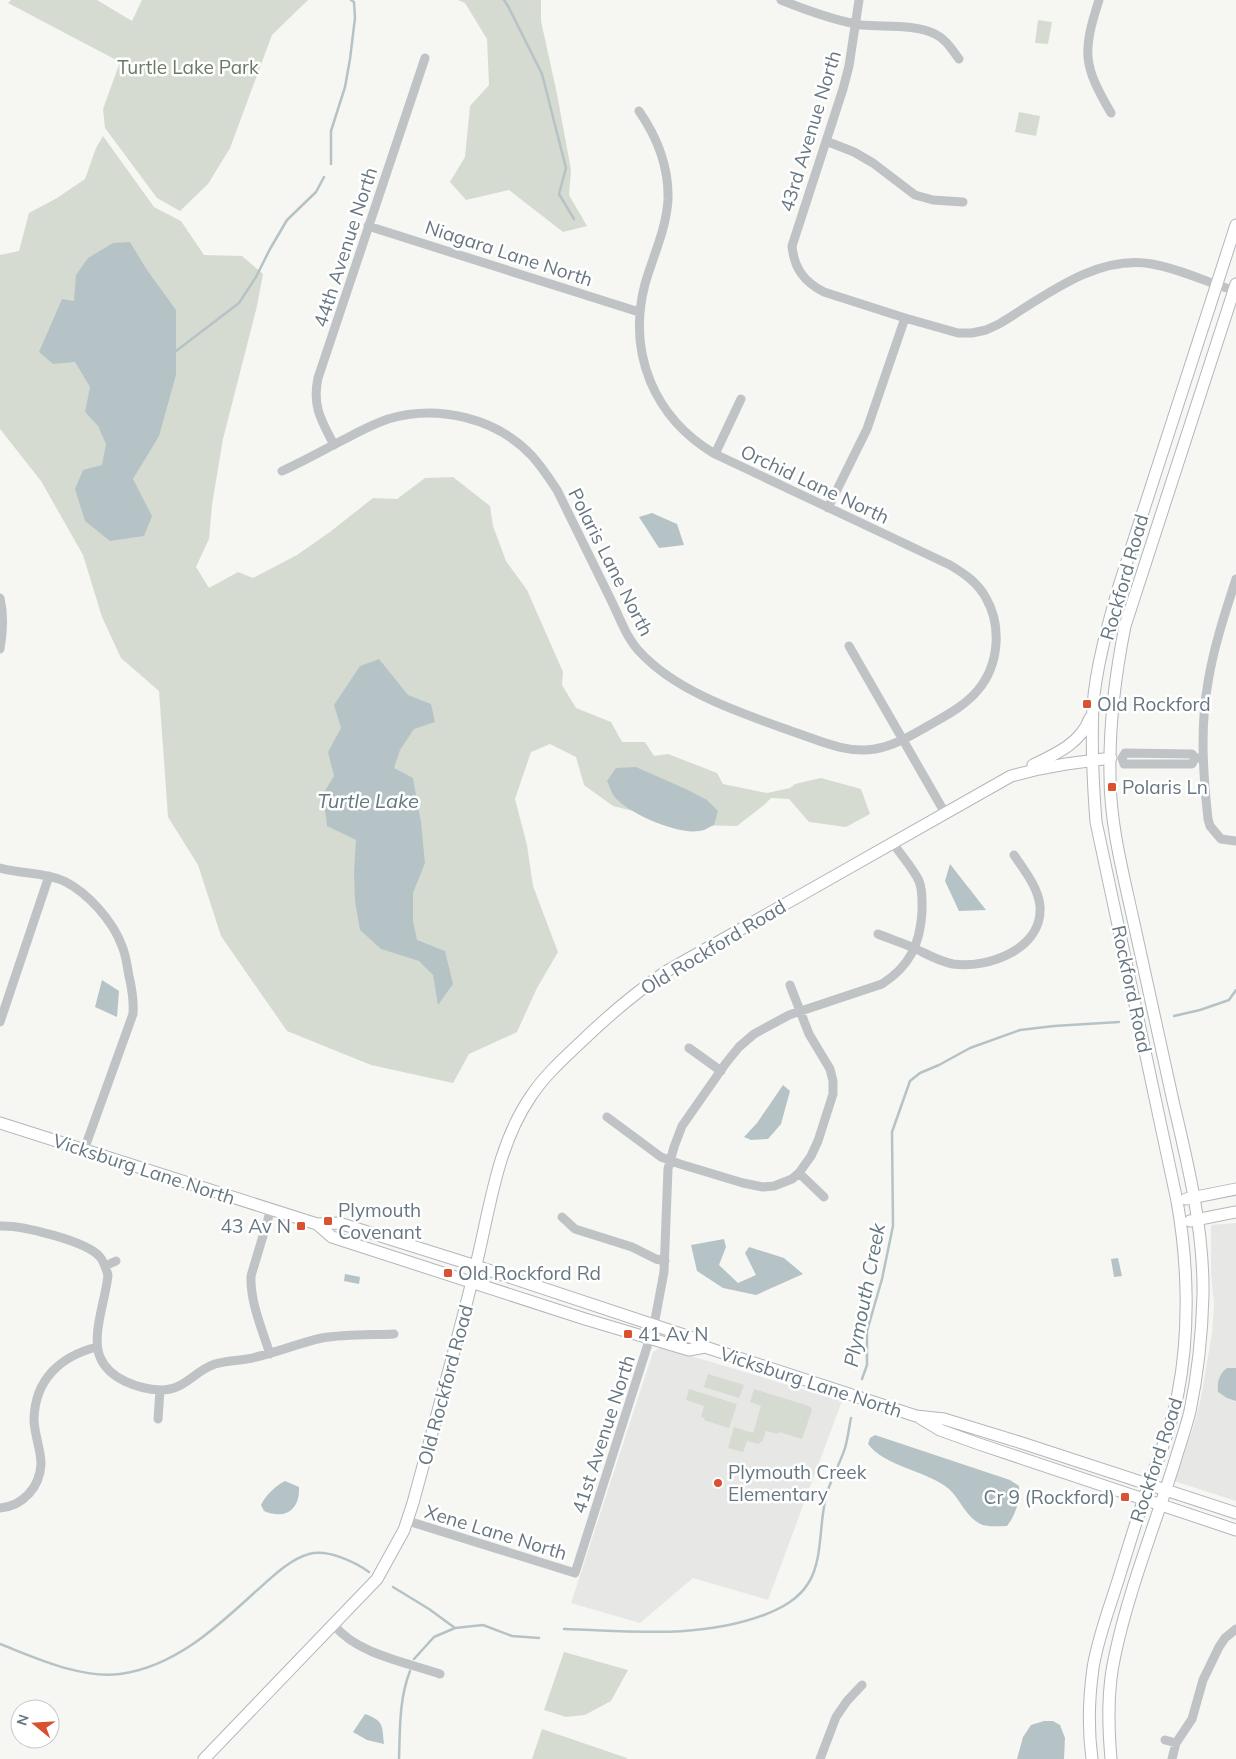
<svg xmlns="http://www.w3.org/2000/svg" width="1236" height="1759" font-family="Mulish,sans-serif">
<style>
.built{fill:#e7e7e6}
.green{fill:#d6dbd2}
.water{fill:#b6c3c6}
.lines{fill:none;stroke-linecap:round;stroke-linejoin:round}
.stream{stroke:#b6c3c6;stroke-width:2.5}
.secondary-casing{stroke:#b2b7bb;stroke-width:13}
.street{stroke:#bfc3c6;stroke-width:9}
.secondary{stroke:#fff;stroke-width:11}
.poi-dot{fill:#d85231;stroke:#fff;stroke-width:2}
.labels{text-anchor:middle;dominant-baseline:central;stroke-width:5;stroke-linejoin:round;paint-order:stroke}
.park-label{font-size:19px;fill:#6a7a65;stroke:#fff}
.street-label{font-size:19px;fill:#677782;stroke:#fff}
.poi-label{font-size:19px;fill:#677782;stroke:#fff;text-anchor:start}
.water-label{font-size:20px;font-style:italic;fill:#63787f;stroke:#fff}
</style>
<rect width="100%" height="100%" fill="#f6f6f3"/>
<path class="built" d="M1236,1223v278l-62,-20 19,-53 8,-30 11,-65 2,-28 -3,-32v-48z
M661,1347l181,54 -74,199 -75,-22 -53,45 -69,-20 82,-251z"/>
<path class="green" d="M11,0h86l35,21 10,-21h166l-36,35 -42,113 -22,36 -28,27 -23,-13 -52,-70 -2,-19 17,-47 -112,-59z
M458,0h83v21l16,73 14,76 -2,25 18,31 -24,6 -54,-42 -43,10 -16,-18 15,-25 5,-51 19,-21 -2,-46 -22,-36z
M1038,20l14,2 -4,22 -13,-1z
M1019,112l21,4 -4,20 -21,-4z
M103,136l51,71 27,14 23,34 38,1 21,18 -6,32 -34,133 -11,66 -3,34 -13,28 13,21 29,-16 15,6 44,-23 33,-23 43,-34 24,1 28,-21 28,-1 37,29 3,20 13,35 21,29 36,82 -1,13 14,23 35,14 11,20h23l9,14 14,-2 49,19 6,11 44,9 23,-5 5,-4 26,-6 40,11 9,25 -24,13 -37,-5 -20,-23 -18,-1 -7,7 -27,21 -48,-1 -76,-19 -29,-21 -8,-28 -26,-13 -19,8 -16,47 12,46 6,41 25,66 -21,36 -20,44 -48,22 -16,29 -82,-18 -84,-34 -66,-95 -23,-71 -30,-48 -9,-126 -38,-33 -19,-41 -19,-62 -42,-74 -41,-52v-174l19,-4 10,-38 28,-15 28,-19 11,-31z
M708,1374l36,11 -5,13 -35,-11z
M689,1389l48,15 -8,24 -25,-8 1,-2 -4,-1 3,-11 -18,-6z
M754,1389l55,17 3,4 -10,29 -23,-7 -1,2 -12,-3 -4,11h-2l-1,2 -12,-3 -4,11 -15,-4 6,-21 19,6 8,-27 -11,-4z
M564,1652l64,18 -17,31 -26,14 -19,2 -22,-7z
M542,1729l85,29 -1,1h-94z"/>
<path class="water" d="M130,242l17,28 29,40v65l-17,61 -26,43 19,37 -8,20 -34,5 -25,-20 -10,-32 8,-19 19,-5 4,-21 -8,-18 -13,-14 5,-25 -15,-25 -22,2 -14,-12 23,-53 12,2 2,-26 12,-17 25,-15z
M652,513l25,11 7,21 -25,3 -20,-31z
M379,659l29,36 23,9 4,18 -21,7 -14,21 -6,18 19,10 8,44 4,41 -12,30v28l4,19 28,11 8,33 -15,21 -5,-30 -14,-14 -38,-12 -21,-19 -5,-29 -1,-29 2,-32 -29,-14 -4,-32 11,-18 -6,-24 13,-24 -7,-23 26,-39z
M636,767l52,23 19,10 11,11 -4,14c-5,2 -10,6 -15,6 -21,4 -73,-18 -86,-36 -2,-4 -4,-10 -6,-14l9,-13z
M950,864l36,46 -27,1 -14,-30z
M102,980l17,11 -2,26 -22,-10z
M783,1085l7,6 -9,33 -13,15 -17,1 -7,-3 13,-14z
M724,1239l2,8 -7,18 19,18 18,-8 -11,-22 4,-6 35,11 19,16 -47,21 -33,-7 -26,-17 -6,-26z
M1118,1258l4,18 -8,1 -3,-18z
M345,1274l15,3 -1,7 -15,-3z
M1227,1368h9v33l-9,-3 -9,-6c-1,-10 1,-18 9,-24z
M875,1435l135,45 9,6c1,15 -3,28 -12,40 -10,0 -22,2 -30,-4 -12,-8 -18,-24 -28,-33 -23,-19 -64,-22 -81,-45l2,-6z
M285,1481l14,6c1,23 -14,33 -35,24l-3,-6c5,-10 14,-19 24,-24z
M365,1714c19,7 17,11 19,30l-17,-4 -14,-8z
M1044,1721h9l7,4 5,13 -1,21h-47l6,-22 8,-12z"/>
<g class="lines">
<path class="stream" d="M504,0l4,6 34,68 24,94 -7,26 15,25
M331,164v-33l14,-44 5,-28 5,-41 -1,-16 -3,-2
M176,351l63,-48 17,-26 14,-28 17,-29 29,-28 8,-15
M1174,1016l26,-6 29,-10 7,-10
M862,1379l5,-14v-34l15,-52 11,-53 -1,-94 18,-51 10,-8 19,-8 31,-17 50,-18 34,-4 65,-4
M393,1587l36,22 26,19
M564,1629c67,2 136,10 200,-14 18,-7 35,-16 45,-33 14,-23 10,-59 17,-85 4,-17 14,-33 19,-49 3,-10 4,-21 6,-30
M0,1644c36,14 81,35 120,30 54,-7 96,-46 134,-81 16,-14 34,-33 55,-39 19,-5 46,8 60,18
M414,1659l20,-22 21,-9 28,-3 29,11 27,2
M399,1759c1,-29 0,-60 11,-88"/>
<g class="secondary-casing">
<path id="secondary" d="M1033,765c23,-11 48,-22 57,-47
M0,1123l317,101 22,-1 137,43 217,72 12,9 211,69 28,3 78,24 214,70
M1186,1199l50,-10
M1190,1221l46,-9
M317,1224l15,13 253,82 104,31 16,-3
M920,1418l20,12 39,14 257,86
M204,1759l173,-180 27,-49 9,-27c21,-78 43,-156 62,-234 15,-59 21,-122 56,-173 14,-21 33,-38 51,-55 27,-26 54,-49 85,-70l344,-195 28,-7 27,-5 45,-6
M1092,1759c-4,-29 -3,-62 1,-91 5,-32 18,-64 27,-94 9,-29 18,-59 28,-87 11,-31 24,-62 30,-94 12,-61 10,-131 -1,-192l-81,-379c-3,-39 -5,-77 -3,-116 3,-40 15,-81 26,-120l117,-361
M1111,1759c-3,-35 -4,-70 4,-104 14,-66 40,-130 60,-194 5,-17 11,-33 15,-50 8,-38 12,-77 13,-116 1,-65 -15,-131 -30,-194 -13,-61 -27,-121 -40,-182 -10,-46 -23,-95 -23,-143 -1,-51 5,-100 15,-150l111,-342"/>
</g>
<path class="street" d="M781,0c25,10 54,21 81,25 23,2 54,-1 73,9 11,5 17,16 24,25
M859,0l-10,66 -6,23 -51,157c2,22 12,36 32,46l81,26 53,15h14l14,-3 13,-6c45,-27 97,-70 153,-60 29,5 56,19 84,27
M1099,0c-17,53 -16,65 12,113
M826,141l28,11 19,11 42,32 18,5 30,2
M368,226l271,86
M334,445c-13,-25 -22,-39 -16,-67l107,-320
M715,454l26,-55
M282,471c22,-10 43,-22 65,-33 13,-7 27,-14 41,-19 50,-15 109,-1 144,37 10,11 17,22 25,34 18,36 35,72 53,108 9,18 16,39 29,53 37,41 102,62 152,80 27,9 55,23 84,18 19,-3 35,-13 51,-22 19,-11 39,-21 52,-37 21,-25 24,-64 8,-92 -8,-15 -21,-24 -36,-33l-235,-111c-61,-36 -88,-101 -70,-170 8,-28 21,-54 23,-84 1,-32 -11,-63 -29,-89
M828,508l39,-79 38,-111
M1236,579c-11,34 -22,67 -28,103 -8,45 -5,91 0,137l2,7 11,13 15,2
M0,598c4,17 3,34 0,51
M849,646l96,167
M1122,758l3,-5 67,1 3,4h8
M1122,758l2,6h68l3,-6
M0,868c21,6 44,4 64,13 24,12 49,40 58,65 4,9 5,20 7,30 3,13 5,24 4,38l-49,136
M878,934c12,5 25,9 36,14 13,6 24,13 39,16 35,5 90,-15 87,-58 -2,-19 -16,-36 -26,-51
M0,1022l49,-146
M689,1048l32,23
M607,1117l54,40 19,7 63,19 20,4 11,-1 18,-7 7,-6 12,-17 7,-15 15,-47v-13l-3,-12 -21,-35 -19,-49
M799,1173l25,24
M562,1217l13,12 57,18 24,12 9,2
M0,1226c21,-1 87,15 100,31 4,5 6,12 8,18 -2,24 -17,60 -8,82 9,22 38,32 61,33 24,0 33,-19 54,-26 13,-4 27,-3 41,-7 22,-5 43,-14 66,-19 23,-4 48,-3 72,-4
M105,1266l11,-5
M270,1354c-8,-25 -20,-52 -19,-78l20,-67
M158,1419l2,-29
M0,1508c23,-2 40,-21 41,-44 0,-15 -7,-30 -7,-45 1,-40 27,-63 63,-72
M408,1521l167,52 79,-248 10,-53 4,-103 6,-22 8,-21 44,-63 13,-16 15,-13 35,-19 93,-31c28,-18 38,-40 40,-72 0,-10 1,-21 -3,-31 -6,-13 -18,-26 -27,-39
M334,1625c23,29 71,37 106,49
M1165,1740l11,3 16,-24 11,-39 16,-33 6,-9 11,-9
M820,1759l16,-42 11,-16 15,-16
M1172,1759l4,-16"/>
<use href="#secondary" class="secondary"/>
</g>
<g class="poi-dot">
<rect x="1082" y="699" width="10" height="10" rx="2.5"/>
<rect x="1107" y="782" width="10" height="10" rx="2.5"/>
<rect x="323" y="1216" width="10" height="10" rx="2.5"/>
<rect x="296" y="1221" width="10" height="10" rx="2.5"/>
<rect x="443" y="1268" width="10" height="10" rx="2.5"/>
<rect x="623" y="1329" width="10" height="10" rx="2.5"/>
<circle cx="718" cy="1483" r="5"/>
<rect x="1120" y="1492" width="10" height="10" rx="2.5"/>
</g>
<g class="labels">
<g class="park-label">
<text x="188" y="67">Turtle Lake Park</text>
</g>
<g class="street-label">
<text transform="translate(810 131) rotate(-73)">43rd Avenue North</text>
<text transform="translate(345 247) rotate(-72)">44th Avenue North</text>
<text transform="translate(509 253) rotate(18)">Niagara Lane North</text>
<text transform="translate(815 484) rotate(25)">Orchid Lane North</text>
<text transform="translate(611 562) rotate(63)">Polaris Lane North</text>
<text transform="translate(1124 577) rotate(-74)">Rockford Road</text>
<text transform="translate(713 947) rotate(-31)">Old Rockford Road</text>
<text transform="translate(1132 989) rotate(78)">Rockford Road</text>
<text transform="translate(144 1169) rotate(18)">Vicksburg Lane North</text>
<text transform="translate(811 1382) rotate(18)">Vicksburg Lane North</text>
<text transform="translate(445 1385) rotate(-75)">Old Rockford Road</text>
<text transform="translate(603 1434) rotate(-72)">41st Avenue North</text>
<text transform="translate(1156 1460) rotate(-72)">Rockford Road</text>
<text transform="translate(496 1532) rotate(17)">Xene Lane North</text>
</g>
<g class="poi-label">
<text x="1097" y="704">Old Rockford</text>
<text x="1122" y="787">Polaris Ln</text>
<text x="338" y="1210">Plymouth<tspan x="338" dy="22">Covenant</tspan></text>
<text x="291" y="1226" text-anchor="end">43 Av N</text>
<text x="458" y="1273">Old Rockford Rd</text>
<text x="638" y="1334">41 Av N</text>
<text x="728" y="1472">Plymouth Creek<tspan x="728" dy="22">Elementary</tspan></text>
<text x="1115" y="1497" text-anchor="end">Cr 9 (Rockford)</text>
</g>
<g class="water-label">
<text x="368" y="800">Turtle Lake</text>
<text transform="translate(864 1295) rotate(-79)">Plymouth Creek</text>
</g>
</g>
<g transform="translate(35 1724) rotate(288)"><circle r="24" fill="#ffffff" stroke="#c2c9cd"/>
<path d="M0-4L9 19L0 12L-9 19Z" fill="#d85231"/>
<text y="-8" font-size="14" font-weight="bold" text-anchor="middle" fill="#677782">N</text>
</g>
</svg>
